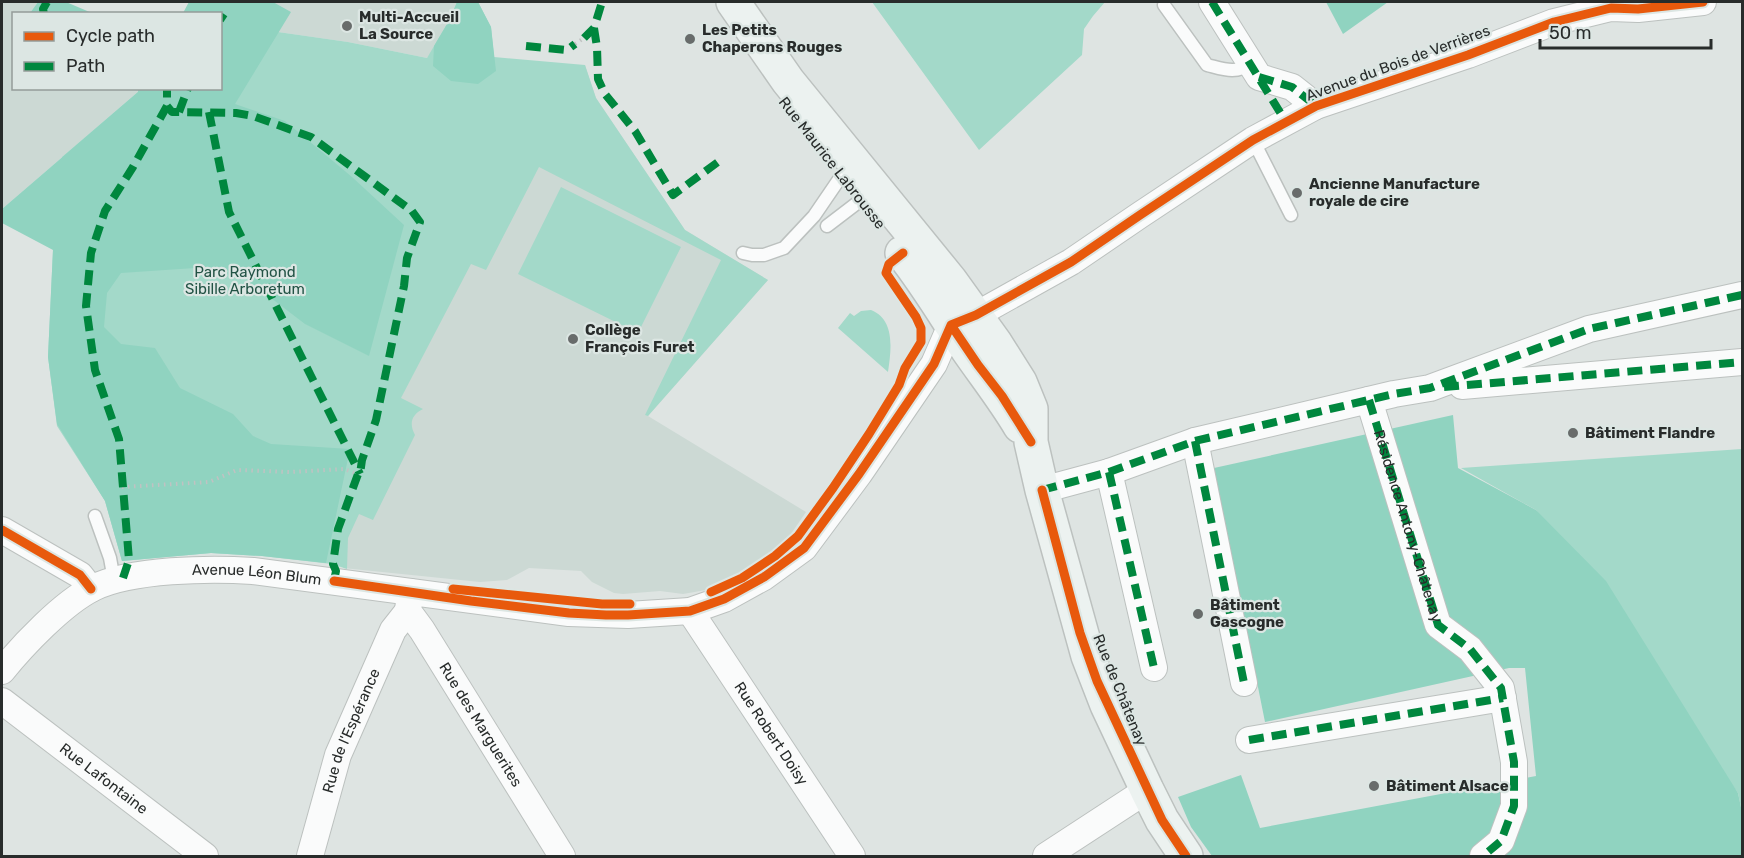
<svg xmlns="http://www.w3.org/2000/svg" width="1744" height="858" font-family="Rubik,sans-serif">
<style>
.built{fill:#ccd9d4}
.green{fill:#a3d9c9}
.forest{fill:#90d3c0}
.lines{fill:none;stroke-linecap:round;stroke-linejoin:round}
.service-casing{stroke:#bcc1bf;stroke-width:15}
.minor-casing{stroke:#bcc1bf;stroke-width:28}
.secondary-casing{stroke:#bcc1bf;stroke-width:36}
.path{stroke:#c0c2c2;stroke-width:4;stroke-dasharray:1.5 4.5;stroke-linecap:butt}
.service{stroke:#fafbfb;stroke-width:12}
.minor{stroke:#fafbfb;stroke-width:26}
.secondary{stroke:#ecf2f0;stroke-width:33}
.quiet{stroke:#00873e;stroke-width:8;stroke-dasharray:15 8;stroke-linecap:butt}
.cycleway-casing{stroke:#dce6e3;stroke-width:13}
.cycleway{stroke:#e8590c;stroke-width:9}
.poi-dot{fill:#686c6b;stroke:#dce6e3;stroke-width:2}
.labels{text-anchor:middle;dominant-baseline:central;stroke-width:4.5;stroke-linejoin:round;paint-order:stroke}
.poi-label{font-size:15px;font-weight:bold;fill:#282c2b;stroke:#dce6e3;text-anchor:start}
.street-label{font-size:15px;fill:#282c2b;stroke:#dce6e3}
.park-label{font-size:15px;fill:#225345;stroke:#dce6e3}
</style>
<rect width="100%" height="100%" fill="#dee4e2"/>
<path class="built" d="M2,2h36l-8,11 -16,1v74l124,1v3l-136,117z
M189,2h287l-49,56 -79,-16 -70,-10 -58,-18h-37z
M585,65l11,33 89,132 83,50 -120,136 158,96 -22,32 -27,18 -23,15 -28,13 -23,4 -23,-3 -37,3 -9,-1 -22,-11 -11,-11 -52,-3 -22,12 -27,2 -137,-14 1,-30 39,-106 121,-234z"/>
<path class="green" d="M457,2h21l13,25 3,30 91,8 11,33 89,132 83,50 -120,136 -3,-1 76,-155 -182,-93 -53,103 -15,-6 -70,134 22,11c-12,6 -14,15 -8,26l-42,85 -14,-6 -11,24 -1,31 -15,-5 -70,-8 -51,-3 -89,8 -17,-60 -48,-75 -9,-69 5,-107 9,-93 76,-65v-3l82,-1 58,-56 70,10 79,16 23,-39z
M872,2h233l-12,14 -9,13 -2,26 -103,95z
M561,187l120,60 -43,86 -120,-59z
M871,310c25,10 20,41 17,62l-50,-44 12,-15 4,3 7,-5z
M1742,449v363l-4,-19 -202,-283 -75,-42z"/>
<path class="forest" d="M38,2h28l26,11h-62z
M189,2h84l18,10 -56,92 50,17 67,56 52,48 -35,131 -64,-32 -59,-45 -51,-11 -74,5 -14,20 -3,34 17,17 34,4 25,40 53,26 20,22 18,8 79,5 -24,114 -64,-7 -51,-3 -89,8 -17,-60 -48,-77 -9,-67 5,-107 -51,-27v-14l136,-117v-3l82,-1v-74l-37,-1z
M457,2h21l13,25 5,44 -18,13 -27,-3 -18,-15 1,-20 16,-27z
M1326,2h62l-45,32z
M1453,415l5,53 78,42 70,71 132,212 4,19v44h-530l-21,-29 -13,-30 63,-22 19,53 276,-52 -11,-108h-16l-244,54 -51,-254z"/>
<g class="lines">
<g class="service-casing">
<path id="service" d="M1164,5l43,60c16,4 30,10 43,-2
M1253,140l38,75
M827,226l34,-26
M743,253l9,2h12l20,-7 30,-32 28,-41
M95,516l15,42 4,22"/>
</g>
<g class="minor-casing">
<g id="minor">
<path d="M1212,2l47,75 33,10 24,19"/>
<path d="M1462,386l280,-24"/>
<path d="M1369,400l69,225 32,24 31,39 13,74v44l-13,35 -18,15"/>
<path d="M1195,441l49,242"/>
<path d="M1109,472l45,196"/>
<path d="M1042,490l67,-18 86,-31 199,-47 36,-6 159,-59 153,-34"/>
<path d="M2,530l78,45 11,14"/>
<path id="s1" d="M410,592l-2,19 14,19 140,226"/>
<path id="s2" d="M690,611l162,245"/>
<path id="s3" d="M2,671c21,-26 61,-68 91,-83 38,-19 118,-20 160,-17l316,42 59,2 62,-4 34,-12 40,-22 40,-29 55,-74 75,-110 17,-39 25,-10 95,-53 69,-47 113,-75 63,-34 152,-51 86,-33 57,-14 27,1 65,-7"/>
<path id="s4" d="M2,701l203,155"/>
<path d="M1249,740l254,-42"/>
<path id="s5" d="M310,856l28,-101 55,-125 15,-19"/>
<path d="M1046,856l101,-66"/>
</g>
</g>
<g class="secondary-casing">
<path id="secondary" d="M733,2l55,79 162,199 46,64 24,38 11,27v33l11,48 46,166 19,49 40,85 15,30 24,36
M902,253c24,30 44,64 65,96 18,26 37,50 53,77"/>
</g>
<path class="path" d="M575,44l9,-6
M122,487l87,-5 28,-12 53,2 54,-3 14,5"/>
<use href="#service" class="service"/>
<use href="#minor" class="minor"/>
<use href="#secondary" class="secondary"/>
<g class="quiet">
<path d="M1212,2l74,120"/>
<path d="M44,14l-1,-5 4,-7"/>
<path d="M220,20l4,-6"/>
<path d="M594,28l3,19 1,32 7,15 30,37 38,64 45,-33"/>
<path d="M584,38l10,-10 8,-26"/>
<path d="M526,46l41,4 8,-6"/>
<path d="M1259,77l33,10 24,19"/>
<path d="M167,106l5,6 64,1 17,3 58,21 101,74 8,11 -13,36 -3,28 -28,134 -14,40 -2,14h-2l-20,55 -5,35 3,7 -2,10"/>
<path d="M179,112l9,-24"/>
<path d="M209,112l20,100 131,262"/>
<path d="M1444,387l298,-25"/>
<path id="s6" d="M1369,400l69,225 32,24 31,39 13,74v44l-13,35 -18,15"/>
<path d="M1195,441l49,242"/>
<path d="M1109,472l45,196"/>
<path d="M1042,490l67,-18 86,-31 199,-47 36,-6 159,-59 153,-34"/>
<path d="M123,578l6,-18 -10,-121 -24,-69 -9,-64 5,-53 14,-42 28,-44 34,-61v-18"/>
<path d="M1249,740l254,-42"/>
</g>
<g class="cycleway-casing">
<path id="cycleway" d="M951,325l25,-10 95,-53 69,-47 113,-75 63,-34 152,-51 86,-33 57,-14 27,1 65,-7
M951,325l27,40 24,31 29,46
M1042,490l38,143 17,48 65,139 24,36
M2,530l78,45 11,14
M334,581l137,20 98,12 37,2h22l62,-4 34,-12 40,-22 40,-29 55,-74 75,-110 17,-39
M453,589l149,15h28
M711,592l31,-14 33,-22 23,-20 35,-48 36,-54 30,-49 6,-17 16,-26v-14l-5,-11 -30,-44 3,-9 14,-11"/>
</g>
<use href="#cycleway" class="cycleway"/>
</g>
<g class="poi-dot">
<circle cx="347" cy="26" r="6"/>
<circle cx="690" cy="39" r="6"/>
<circle cx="1297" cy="193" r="6"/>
<circle cx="573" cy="339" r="6"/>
<circle cx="1573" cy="433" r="6"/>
<circle cx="1198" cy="614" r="6"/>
<circle cx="1374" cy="786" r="6"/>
</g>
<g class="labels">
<g class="poi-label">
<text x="359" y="17">Multi-Accueil<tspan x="359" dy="17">La Source</tspan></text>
<text x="702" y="30">Les Petits<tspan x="702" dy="17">Chaperons Rouges</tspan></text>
<text x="1309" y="184">Ancienne Manufacture<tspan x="1309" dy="17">royale de cire</tspan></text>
<text x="585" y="330">Collège<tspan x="585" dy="17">François Furet</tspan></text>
<text x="1585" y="433">Bâtiment Flandre</text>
<text x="1210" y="605">Bâtiment<tspan x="1210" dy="17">Gascogne</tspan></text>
<text x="1386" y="786">Bâtiment Alsace</text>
</g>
<g class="street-label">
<text transform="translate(1398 63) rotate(-20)">Avenue du Bois de Verrières</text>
<text transform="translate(832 163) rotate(52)">Rue Maurice Labrousse</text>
<text stroke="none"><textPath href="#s6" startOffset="132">Résidence Antony-Châtenay</textPath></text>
<text stroke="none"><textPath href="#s3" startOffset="290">Avenue Léon Blum</textPath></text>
<text transform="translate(1120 690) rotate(68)">Rue de Châtenay</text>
<text stroke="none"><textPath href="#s1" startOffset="154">Rue des Marguerites</textPath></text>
<text stroke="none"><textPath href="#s5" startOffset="132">Rue de l'Espérance</textPath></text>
<text stroke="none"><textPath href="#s2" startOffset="147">Rue Robert Doisy</textPath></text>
<text stroke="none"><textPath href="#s4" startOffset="128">Rue Lafontaine</textPath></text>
</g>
<g class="park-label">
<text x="245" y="272">Parc Raymond<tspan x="245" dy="17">Sibille Arboretum</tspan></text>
</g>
</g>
<rect width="1744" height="858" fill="none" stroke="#282c2b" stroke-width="6"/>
<rect x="12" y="12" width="210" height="78" fill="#dce6e3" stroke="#949c99" stroke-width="1.5"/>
<rect x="24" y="32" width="30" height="9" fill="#e8590c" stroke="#949c99" stroke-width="1.5"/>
<text x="66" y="42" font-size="18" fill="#282c2b">Cycle path</text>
<rect x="24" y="62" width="30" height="9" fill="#00873e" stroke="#949c99" stroke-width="1.5"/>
<text x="66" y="72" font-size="18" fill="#282c2b">Path</text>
<path d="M1540 39v9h171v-9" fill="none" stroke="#282c2b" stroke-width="3"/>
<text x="1549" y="39" font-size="18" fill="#282c2b" stroke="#dce6e3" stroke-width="4.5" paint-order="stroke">50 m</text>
</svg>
